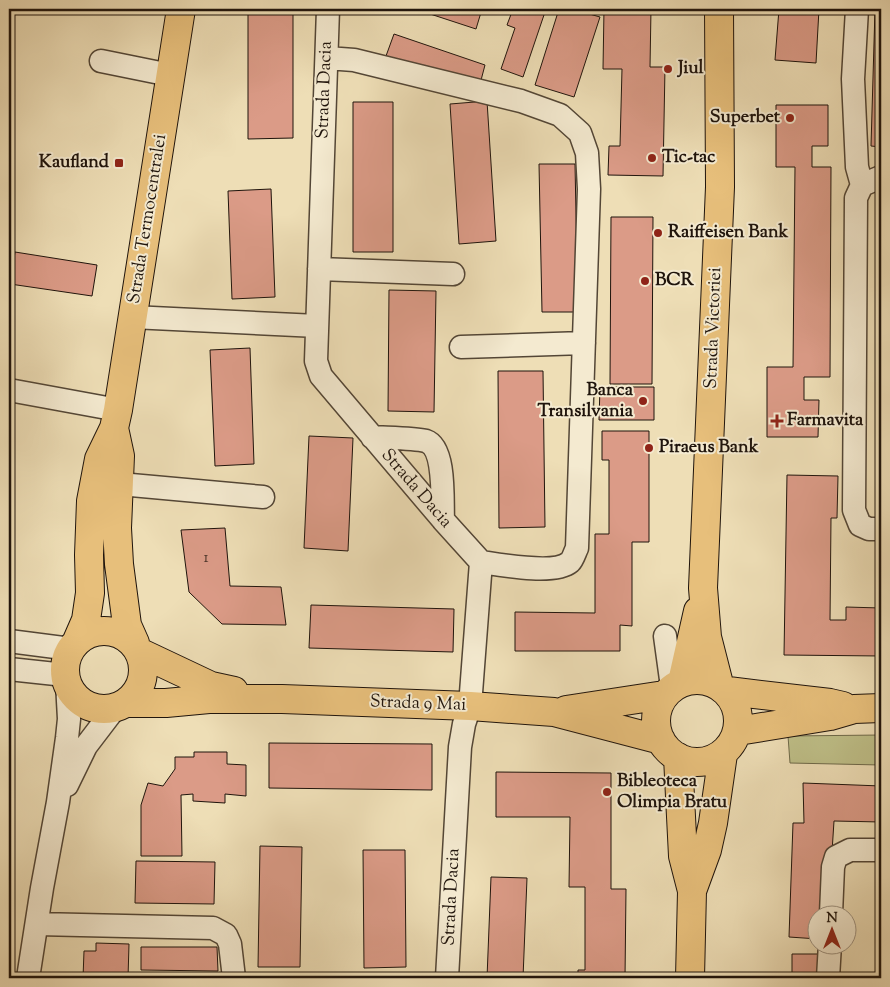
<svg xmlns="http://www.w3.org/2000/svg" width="890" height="987" font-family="'Sorts Mill Goudy',serif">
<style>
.green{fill:#bfc089;stroke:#6f6a4a}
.building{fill:#db9b87;stroke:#1f140c}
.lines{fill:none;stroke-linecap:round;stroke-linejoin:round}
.minor-casing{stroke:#534636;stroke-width:25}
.major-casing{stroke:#1f140c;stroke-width:30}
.minor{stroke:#f4ead0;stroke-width:22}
.major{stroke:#e7bf7b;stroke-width:28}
.poi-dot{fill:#8f2418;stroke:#f4ead0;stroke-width:2}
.labels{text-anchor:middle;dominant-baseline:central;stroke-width:4;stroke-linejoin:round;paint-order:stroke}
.number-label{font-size:15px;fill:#4e362b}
.poi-label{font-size:18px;font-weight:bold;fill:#1f140c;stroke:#f4ead0;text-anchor:start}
.street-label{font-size:18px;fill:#1f140c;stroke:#f4ead0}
</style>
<rect width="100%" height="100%" fill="#eedeb6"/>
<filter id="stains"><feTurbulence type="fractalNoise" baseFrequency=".004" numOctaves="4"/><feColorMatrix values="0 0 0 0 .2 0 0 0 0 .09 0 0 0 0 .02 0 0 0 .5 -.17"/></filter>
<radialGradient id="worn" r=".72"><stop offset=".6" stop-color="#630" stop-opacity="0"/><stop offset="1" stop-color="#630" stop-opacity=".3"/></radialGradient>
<path class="green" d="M881,735v30l-91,-2 -2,-27z"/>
<path class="building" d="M248,9h45v129l-45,1z
M415,9h67l-6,20z
M513,9h33l-23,68 -22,-8 14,-41 -8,-3z
M559,9h13l28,8 -26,80 -39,-12z
M604,9h47l-1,58h15l-2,109 -55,-1 1,-29h11l2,-77h-19z
M779,9h40l-3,54 -41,-3z
M875,9h6v138l-10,-1z
M394,34l91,31 -5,19 -94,-28z
M487,101l9,140 -37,3 -9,-140z
M353,102h40v150h-40z
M776,105h52v41h-16v21h19l-1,210h-26v23h15l-1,37h-51v-70h26l2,-200h-19z
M539,164h36l3,148h-36z
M271,189l4,108 -43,2 -4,-108z
M611,217h42l-1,167h-42z
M15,252l82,13 -5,31 -82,-12z
M389,290l47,1 -2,121 -46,-1z
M250,348l4,116 -39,2 -5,-116z
M498,371h45l2,156 -46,1z
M600,387h54v33h-55z
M602,431h47v111h-17v84l-12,-1v26h-105v-39l80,1v-79h14v-74h-7z
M309,436l44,2 -5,113 -44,-3z
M787,475l51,1 -1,42h-6l-1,102h16v-13l35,1v48l-97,-1z
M225,528l5,58 51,1 5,38 -64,-1 -33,-32 -8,-62z
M311,605l143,4 -1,43 -144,-4z
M269,743l163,1v46l-163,-2z
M194,752h33v12l19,1v31l-21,-2v9l-32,-2v-7l-12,1 1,61h-41v-51l7,-22 15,3 12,-17v-12h19z
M496,772l115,1v116h15l-1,89h-47v-8h7v-83h-16l1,-70h-74z
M803,783l78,3v36l-47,-1 -6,93h-10v25l-29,-2 4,-114h11z
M260,846l42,1 -2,120h-42z
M363,850h42l1,117 -42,1z
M136,861l79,1 -1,42 -79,-1z
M491,877l36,1 -4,100h-36z
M96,943l33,1 -1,34h-45l1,-27h12z
M141,947h76l1,24 -77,-1z
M792,954h29v24h-29z"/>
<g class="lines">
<g class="minor-casing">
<path id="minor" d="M328,9l-12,352 5,15 122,144 38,42 -11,144 -6,18 -4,23 -13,231
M857,9l-4,70 4,88 5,18
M327,58l27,2 167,41 39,14 20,18 7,20 2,36 -12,359c-2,4 -4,11 -7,14 -15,13 -69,3 -89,0
M101,61l69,14
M881,177l-19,8 -6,13 -2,312 6,15 9,4h12
M319,269l134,5
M132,317l185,9
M461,347l123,-4
M9,390l109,20
M372,437c13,1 42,1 54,4 20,7 16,61 17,79
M120,484l143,13
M665,636l7,51
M9,641l62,8
M9,669l56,6
M67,785l19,-39 29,-38
M831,914l2,-47 3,-10 14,-7h31
M37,924l176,4 13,7 4,9 4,34
M28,978l14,-90 16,-86 9,-64 2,-19 -2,-36
M828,978l2,-34"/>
</g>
<g class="major-casing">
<path id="major" d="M114,428l6,28 -3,72 2,36 8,61 8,18
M65 670a39 39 0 1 1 78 0a39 39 0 1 1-78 0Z
M76,643l10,-23 4,-27 -1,-38 2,-54 8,-42 15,-31 4,-18 63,-401
M139,652l72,34 23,5
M656 721a41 41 0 1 1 82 0a41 41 0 1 1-82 0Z
M682,682l16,-71
M719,684l-12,-47 -4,-49 17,-401 -1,-178
M728,691l102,12 13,3
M126,703h40l43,-4h73l188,7 84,6 107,28
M566,710l98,-15
M738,731l92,-15 24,-7 27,-1
M678,757l5,99 9,35 -2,87
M692,891l15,-41 6,-27 10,-69"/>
</g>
<use href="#minor" class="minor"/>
<use href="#major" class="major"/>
</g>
<g class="poi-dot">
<circle cx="668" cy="69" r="5"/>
<circle cx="790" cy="118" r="5"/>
<circle cx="652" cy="158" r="5"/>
<rect x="114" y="158" width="10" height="10" rx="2.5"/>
<circle cx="658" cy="233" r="5"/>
<circle cx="645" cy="281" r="5"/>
<circle cx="643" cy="401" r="5"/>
<path d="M774.5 413.5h5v5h5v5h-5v5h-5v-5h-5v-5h5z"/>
<circle cx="649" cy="448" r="5"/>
<circle cx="607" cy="792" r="5"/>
</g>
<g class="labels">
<g class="number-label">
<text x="206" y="558">1</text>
</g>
<g class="poi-label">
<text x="678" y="69">Jiul</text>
<text x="780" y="118" text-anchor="end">Superbet</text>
<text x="662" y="158">Tic-tac</text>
<text x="109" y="163" text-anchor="end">Kaufland</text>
<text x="668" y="233">Raiffeisen Bank</text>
<text x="655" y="281">BCR</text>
<text x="633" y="391" text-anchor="end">Banca<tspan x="633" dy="21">Transilvania</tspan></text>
<text x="787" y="421">Farmavita</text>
<text x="659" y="448">Piraeus Bank</text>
<text x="617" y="782">Bibleoteca<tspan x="617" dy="21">Olimpia Bratu</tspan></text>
</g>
<g class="street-label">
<text transform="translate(325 90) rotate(-88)">Strada Dacia</text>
<text transform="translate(148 219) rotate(-81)">Strada Termocentralei</text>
<text transform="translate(714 328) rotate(-88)">Strada Victoriei</text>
<text transform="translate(416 489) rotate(49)">Strada Dacia</text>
<text transform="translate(418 704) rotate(2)">Strada 9 Mai</text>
<text transform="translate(452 897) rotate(-87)">Strada Dacia</text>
</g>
</g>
<rect width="890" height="987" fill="none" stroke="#eedeb6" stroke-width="30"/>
<rect x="10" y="10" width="870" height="967" fill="none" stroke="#1f140c" stroke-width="2.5"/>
<rect x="15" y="15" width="860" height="957" fill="none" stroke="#1f140c"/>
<g transform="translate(832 930)"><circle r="24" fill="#f4ead0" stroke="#9f9482"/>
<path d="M0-4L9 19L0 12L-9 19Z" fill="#8f2418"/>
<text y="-8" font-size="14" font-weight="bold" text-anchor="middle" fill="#1f140c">N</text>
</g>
<rect width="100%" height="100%" filter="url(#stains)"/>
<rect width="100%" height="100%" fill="url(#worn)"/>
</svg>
